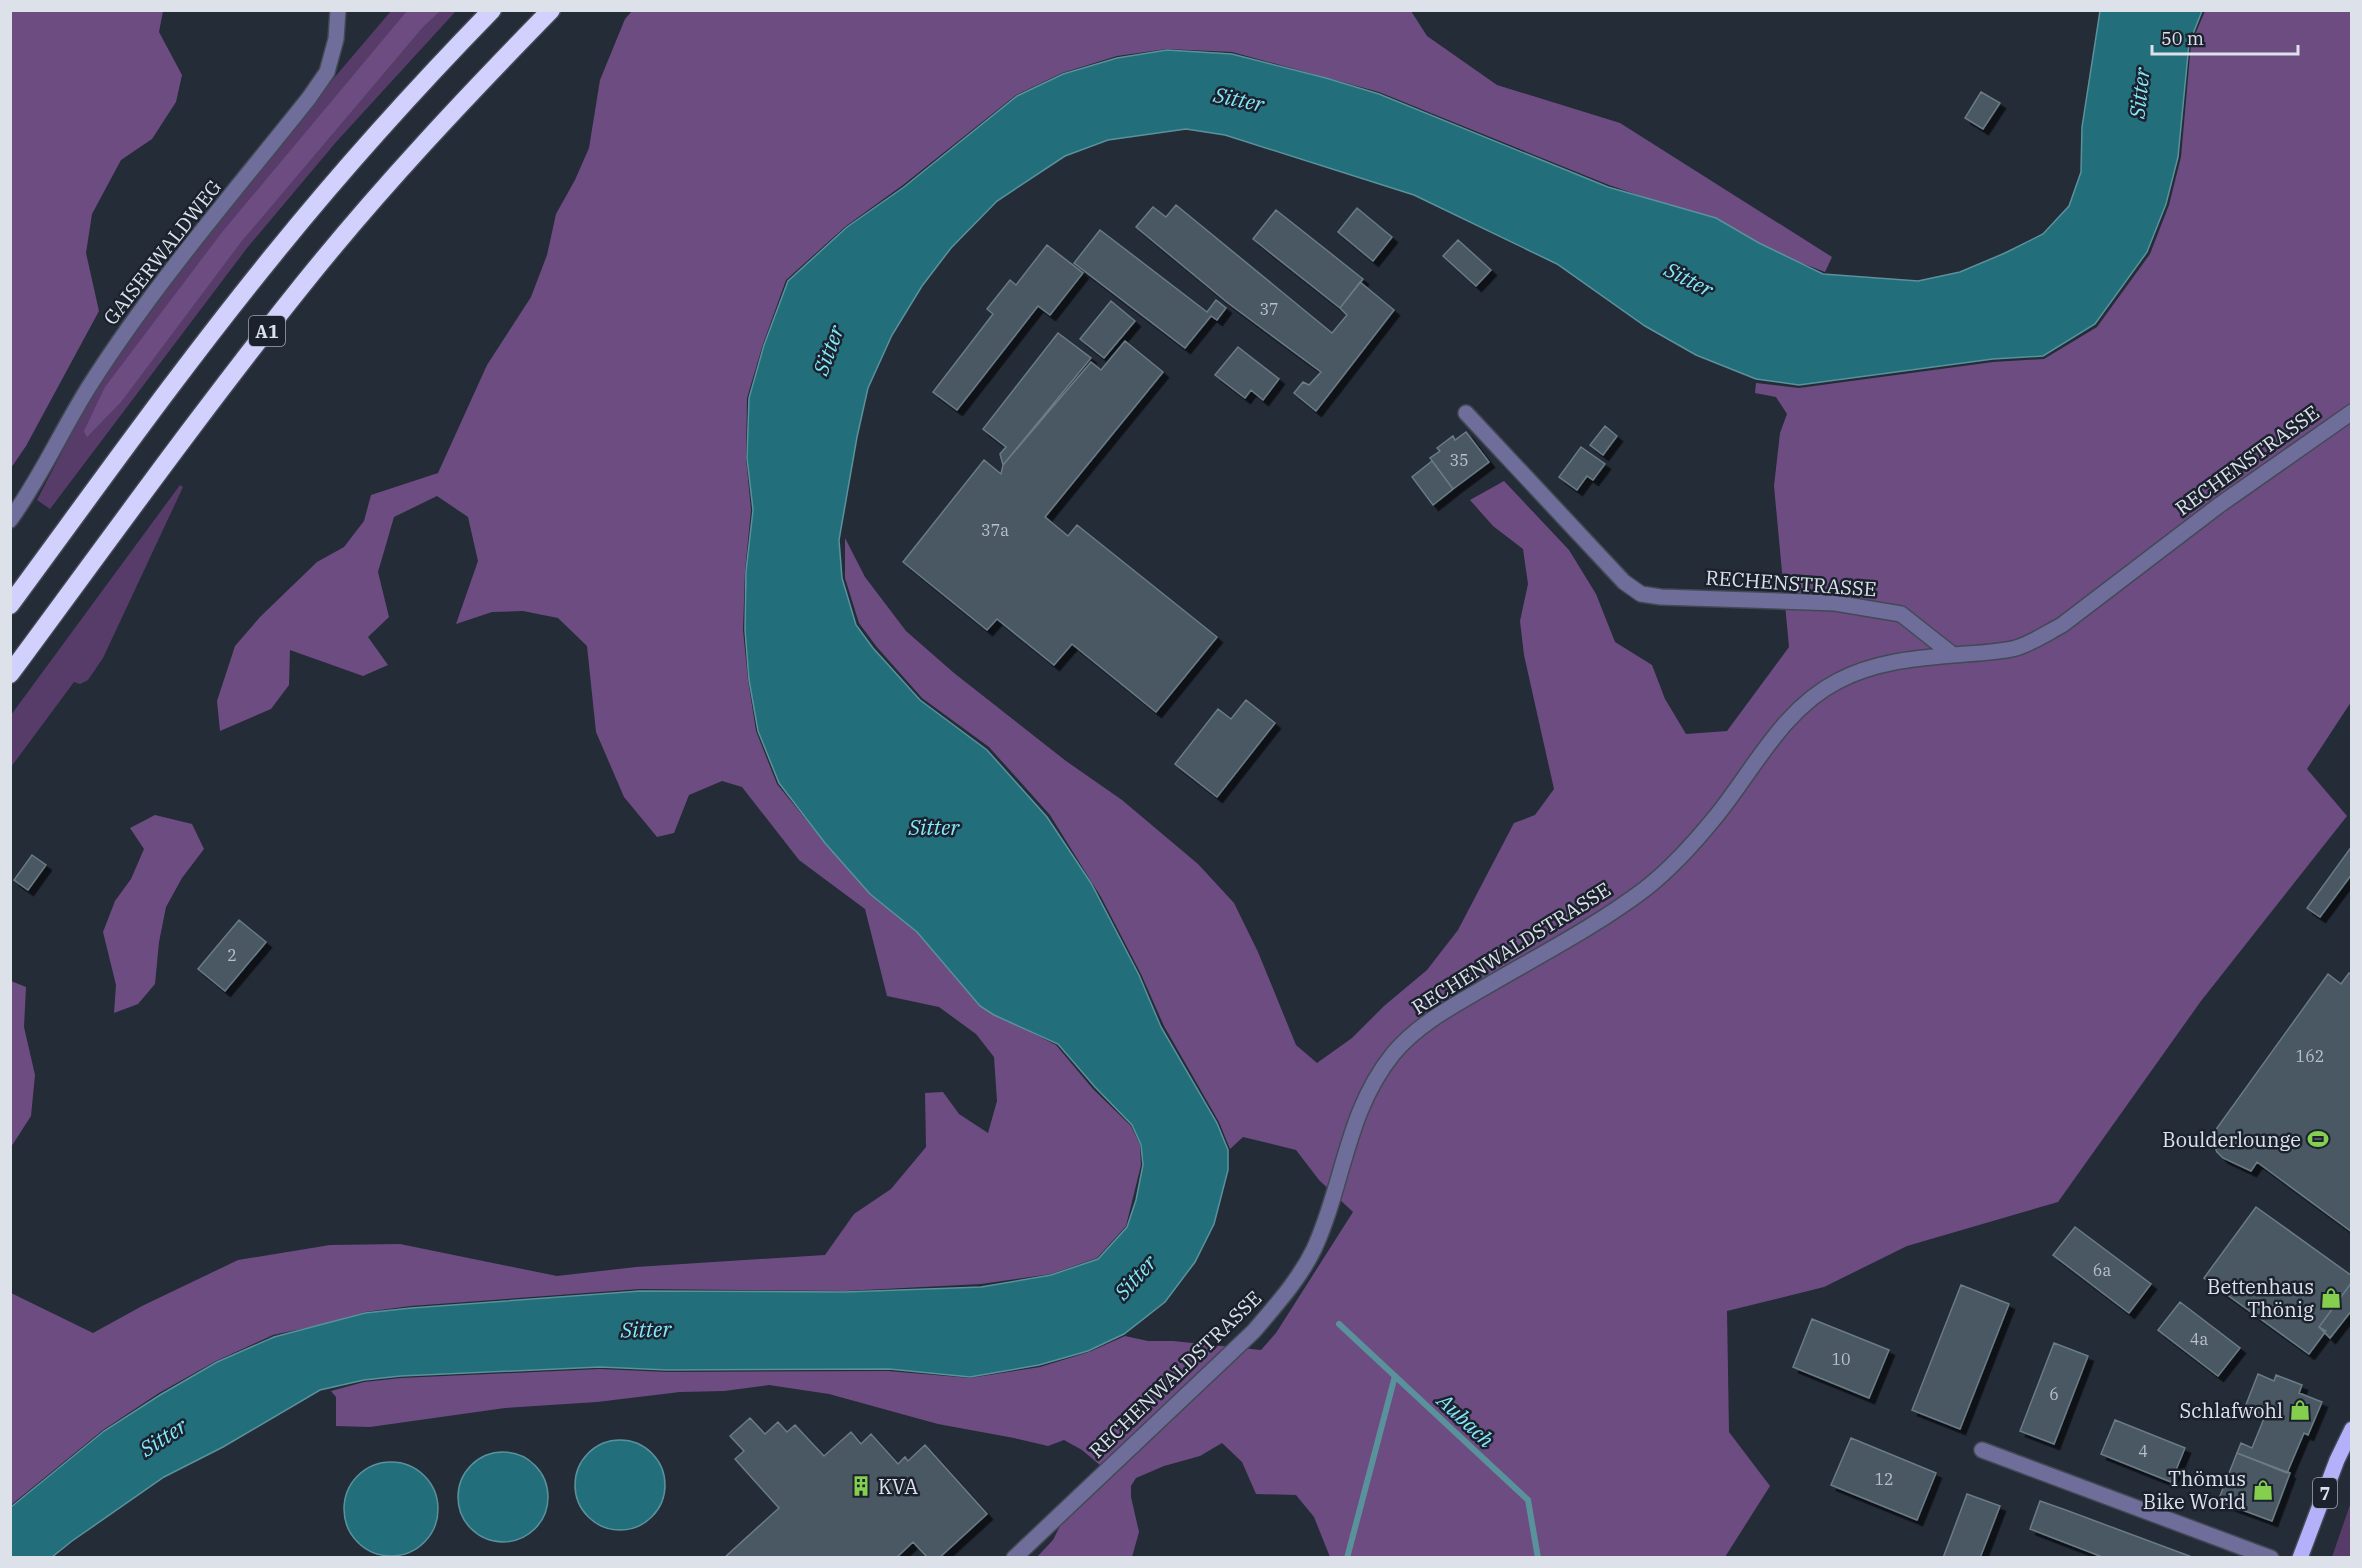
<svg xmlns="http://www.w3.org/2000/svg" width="2362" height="1568" font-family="'IBM Plex Serif',serif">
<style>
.green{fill:#573c6a}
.forest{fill:#6d4c82}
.water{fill:#226f7b;stroke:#5a929c;stroke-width:1.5}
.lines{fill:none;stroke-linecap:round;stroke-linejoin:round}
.stream{stroke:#5a929c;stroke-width:6}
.building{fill:#485862;stroke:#6a7b85;stroke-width:1.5;filter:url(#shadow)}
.minor-casing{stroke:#424954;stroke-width:18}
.major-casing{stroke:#424954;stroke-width:18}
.highway-casing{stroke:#424954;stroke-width:21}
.minor{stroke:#6f6d9a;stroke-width:15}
.major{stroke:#b4b0fa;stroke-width:15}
.highway{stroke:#d2d1fe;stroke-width:18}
.labels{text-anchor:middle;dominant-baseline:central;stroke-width:5;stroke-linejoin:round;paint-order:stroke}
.number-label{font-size:16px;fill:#b8c0c8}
.shield{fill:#1b222e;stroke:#a3a8b2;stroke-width:1.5}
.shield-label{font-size:18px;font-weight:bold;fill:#dde2ea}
.street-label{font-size:20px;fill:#dde2ea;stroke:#1b222e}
.poi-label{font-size:20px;fill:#dde2ea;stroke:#1b222e;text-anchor:end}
.water-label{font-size:21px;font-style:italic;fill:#83e9fb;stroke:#1b222e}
</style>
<defs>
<filter id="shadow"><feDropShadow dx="5.5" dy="5.5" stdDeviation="0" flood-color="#0009"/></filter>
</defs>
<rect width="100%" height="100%" fill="#242c38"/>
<path class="green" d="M391,11h65l-119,130 -90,107 -197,261 -13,-9 58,-112 52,-74 170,-216z
M180,485l3,2 -80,171 -15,22 -8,4 -6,-2 -63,85v-52z
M2351,1502v55h-19z"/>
<path class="forest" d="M11,10l152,1 -4,21 23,43 -6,27 -24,37 -31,21 -29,54 -6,39 13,58 -73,135 -15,22z
M407,11h33l-17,16 -182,215 -120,160 -34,35 -3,-6 21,-44 118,-156z
M632,11h779l16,25 70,49 123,38 212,134 -7,15 -65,-25 -69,-34 -82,-28 -230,-93 -147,-40 -65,-3 -50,7 -55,17 -46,22 -113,90 -57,41 -60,54 -23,64 -16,54 -1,60 5,52 -6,61 -2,59 5,50 8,51 21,53 48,59 45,51 47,38 63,74 76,39 37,44 38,37 9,19 1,20 -15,61 -29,32 -46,16 -70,10 -136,7 -205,-2 -229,17 -46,6 -45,13 -47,10 -57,26 -57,32 -56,37 -92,75v-212l82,40 49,-27 96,-46 92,-15 70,-1 157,32 79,-9 189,-12 29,-41 37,-25 35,-42 -1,-54 18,-1 16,22 29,19 9,-32 -3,-44 -18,-23 -37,-27 -52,-11 -22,-87 -66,-49 -57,-73 -20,-6 -33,14 -15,38 -17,4 -33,-40 -28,-65 -9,-86 -29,-28 -35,-7 -31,1 -36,12 22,-63 -10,-44 -31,-21 -43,21 -16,55 11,45 -21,20 20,28 -25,11 -73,-26 -1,35 -18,24 -51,22 -3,-30 18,-55 25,-29 57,-55 27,-15 20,-26 7,-26 67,-22 49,-108 44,-68 16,-42 9,-41 19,-34 14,-32 11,-68 25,-61z
M2205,11h146v691l-44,67 40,47 -146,185 -143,201 -151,44 -83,41 -97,24 2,121 41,54 -45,71h-395l-16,-40 -18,-22 -40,-1 -14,-32 -20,-19 -22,13 -36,10 -28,12 -5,8v11l8,35 -7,25h-95l16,-17 10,-20 38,-54 -19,-16 -18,-10 -16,6 -34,-8 -76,-14 -109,-30 -60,-9 -45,6 -44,1 -83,10 -92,6 -135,19 -34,-1v-29l-5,-6 33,-9 37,-4 199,-9 67,3 221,-1 82,7 70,-11 49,-15 36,-16 23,5h25l88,9 15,-17 77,-121 -34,-32 -23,-30 -53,-13 -13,12 -11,-27 -55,-96 -23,-52 -40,-77 -51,-82 -61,-68 -67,-49 -46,-52 -17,-23 -14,-45v-40l20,39 41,54 48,42 112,88 56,39 76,64 36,39 24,49 38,93 21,18 35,-25 32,-32 43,-36 31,-40 56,-107 21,-8 19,-26 -30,-134 -4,-34 8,-37 -5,-35 -30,-23 -23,-26 34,-19 65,69 27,44 19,48 37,23 13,34 21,35 41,-3 62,-84 -15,-161 6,-53 7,-19 -11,-17 -21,-4 1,-10 43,5 194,-26 51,-3 53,-32 53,-73 19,-49 12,-48 10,-113z
M155,815l37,9 12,25 -22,29 -16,29 -7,35 -4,42 -17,20 -24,9 2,-28 -13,-53 12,-31 16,-22 13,-30 -14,-21z
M11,981l15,6 -2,40 11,48 -4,41 -20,31z"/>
<path class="water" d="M2100,11h102l-13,33 -11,113 -12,47 -19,48 -52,72 -52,32 -50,3 -194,26 -43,-6 -60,-24 -51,-29 -88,-62 -143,-69 -189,-60 -39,-6 -78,11 -43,16 -68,45 -46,47 -29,38 -30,49 -24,53 -11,49 -18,103 3,38 14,47 17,23 47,52 67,50 60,67 44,66 48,92 22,52 56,96 11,27v20l-14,54 -19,38 -30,40 -41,32 -36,17 -49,14 -69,12 -81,-8 -222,1 -67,-3 -199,9 -37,4 -44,10 -97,57 -59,30 -92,64 -20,16h-41v-50l93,-76 56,-36 57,-33 57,-25 91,-24 46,-5 229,-17 205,1 136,-5 70,-12 47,-16 29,-32 9,-27 7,-35 -2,-20 -9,-20 -37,-38 -37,-43 -64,-29 -14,-9 -63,-74 -47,-38 -45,-51 -46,-60 -21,-52 -9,-51 -4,-50 1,-59 7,-61 -6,-52 2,-60 15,-53 24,-64 59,-54 57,-40 113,-91 46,-22 54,-16 50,-8 65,4 94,24 53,16 229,93 108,31 43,25 64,31 95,7 42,-9 45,-19 38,-19 26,-28 12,-34 1,-45z
M575 1485a45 45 0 1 1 90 0a45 45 0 1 1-90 0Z
M458 1497a45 45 0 1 1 90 0a45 45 0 1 1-90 0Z
M344 1509a47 47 0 1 1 94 0a47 47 0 1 1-94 0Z"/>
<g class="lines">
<path class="stream" d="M1339,1324l189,176 10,58
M1347,1558l48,-182"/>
</g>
<path class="building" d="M1981,92l19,11 -17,26 -18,-11z
M1176,205l156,128 15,-18 -7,-7 20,-26 34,28 -78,101 -22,-18 9,-11 6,3 12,-13 -93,-69 -92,-76 17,-20 13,10z
M1357,208l35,29 -19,24 -35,-29z
M1276,210l87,69 -23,29 -87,-69z
M1100,230l107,82 9,-12 10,8 -9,12 -6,-4 -26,32 -111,-85z
M1458,240l33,30 -15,16 -33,-30z
M1047,245l36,28 -33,42 -12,-9 -81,104 -24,-18 60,-78 -6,-5 23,-29 6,5z
M1111,301l24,20 -31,37 -24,-19z
M1058,333l33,25 -88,107 -3,-11 6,-7 -23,-18z
M1125,341l38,31 -118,145 23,19 9,-11 140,112 -61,75 -84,-68 -18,21 -57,-46 -10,11 -84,-68 81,-102 17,14 2,-9 88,-103 10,8z
M1238,347l41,32 -16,21 -12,-10 -6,8 -30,-23z
M1605,426l12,10 -14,19 -13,-10z
M1466,432l23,30 -36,27 -23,-31 10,-7 -3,-3 16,-12 2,4z
M1581,447l24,17 -12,16 -6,-4 -10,14 -18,-13z
M1432,461l21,28 -20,16 -21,-28z
M1246,700l29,23 -58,74 -42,-33 43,-55 13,10z
M2352,846v28l-32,43 -13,-9z
M32,855l14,10 -18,25 -14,-10z
M239,920l27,22 -41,49 -27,-22z
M2349,973l3,2v257l-95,-70 -6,9 -28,-13 -6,-6 -4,-9 4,-15 111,-154 13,10z
M2256,1207l96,69v6l-33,45 7,4 -17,23 -105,-76z
M2075,1227l76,57 -22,29 -76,-58z
M2352,1282v28l-22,28 -11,-11z
M1961,1285l48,19 -49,125 -48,-19z
M2180,1302l60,46 -22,28 -60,-46z
M1812,1319l77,31 -20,48 -76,-31z
M2054,1343l34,13 -34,88 -34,-13z
M2258,1374l16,7 2,-6 26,10 -3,8 23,9 -14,33 -4,-2 -17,40 -50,-20 4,-10 11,5 13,-32 -20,-9z
M750,1418l15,16 13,-12 9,10 8,-7 29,31 27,-24 10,12 10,-10 27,30 7,-7 3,4 17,-16 62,69 -48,44h-11l-15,-16 -17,16h-172l55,-50 -44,-49 9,-8 -14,-15z
M2115,1420l70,28 -14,34 -70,-28z
M1851,1438l85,35 -19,47 -86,-35z
M2237,1453l53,20 -18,48 -54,-20z
M1967,1494l33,12 -20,52h-37z
M2040,1501l23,8 129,48 -87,1 -75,-29z"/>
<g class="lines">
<g class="minor-casing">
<path id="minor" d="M1466,413l158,169 17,12 20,3 174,6 66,11 52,41
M10,520c32,-44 53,-93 82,-138 64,-100 143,-191 217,-284l18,-26 9,-33 2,-29
M1982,1450l289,108
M1014,1558l240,-227c22,-26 45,-51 60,-82 30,-65 32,-137 79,-195 23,-28 56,-46 87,-64 54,-32 115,-63 165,-101 27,-21 51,-48 72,-74 37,-46 66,-106 121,-134 40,-21 83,-23 127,-27 17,-1 35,-2 51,-6 16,-5 31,-15 46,-23l156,-119 134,-94"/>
</g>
<g class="major-casing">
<path id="major" d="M2300,1558l37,-98 15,-31"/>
</g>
<g class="highway-casing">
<path id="highway" d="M10,605c87,-118 172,-238 265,-352 68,-84 141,-165 217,-243
M10,674c97,-131 192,-264 294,-391 77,-96 161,-185 247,-273"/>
</g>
<use href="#minor" class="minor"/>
<use href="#major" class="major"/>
<use href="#highway" class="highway"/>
</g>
<defs>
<g id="stadium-bare" transform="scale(1.62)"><path d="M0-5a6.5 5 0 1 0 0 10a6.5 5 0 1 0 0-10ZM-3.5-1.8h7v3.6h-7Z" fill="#84d04e" stroke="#1b222e" stroke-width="2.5" paint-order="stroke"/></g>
<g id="shop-bare" transform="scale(1.62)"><path d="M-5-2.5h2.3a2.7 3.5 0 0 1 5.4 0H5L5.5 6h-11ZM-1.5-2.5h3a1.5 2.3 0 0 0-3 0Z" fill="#84d04e" stroke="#1b222e" stroke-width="2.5" paint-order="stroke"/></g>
<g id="building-bare" transform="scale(1.62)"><path d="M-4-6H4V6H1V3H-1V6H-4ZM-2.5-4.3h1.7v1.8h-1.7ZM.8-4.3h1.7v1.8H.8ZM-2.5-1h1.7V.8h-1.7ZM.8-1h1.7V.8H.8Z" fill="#84d04e" stroke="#1b222e" stroke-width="2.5" paint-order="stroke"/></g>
</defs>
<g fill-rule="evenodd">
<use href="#stadium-bare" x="2318" y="1139"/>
<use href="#shop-bare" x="2331" y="1298"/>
<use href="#shop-bare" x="2300" y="1410"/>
<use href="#building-bare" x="861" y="1486"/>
<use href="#shop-bare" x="2263" y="1490"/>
</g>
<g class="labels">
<g class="number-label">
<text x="1269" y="309">37</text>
<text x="1459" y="460">35</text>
<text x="995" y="530">37a</text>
<text x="232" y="955">2</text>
<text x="2310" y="1056">162</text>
<text x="2102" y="1270">6a</text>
<text x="2199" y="1339">4a</text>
<text x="1841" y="1359">10</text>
<text x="2054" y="1394">6</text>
<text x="2143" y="1451">4</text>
<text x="1884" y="1479">12</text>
</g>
<g class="shield">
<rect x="249" y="316" width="36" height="30" rx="4.5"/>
<rect x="2313" y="1478" width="24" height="30" rx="4.5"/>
</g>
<g class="shield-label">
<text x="267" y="331">A1</text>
<text x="2325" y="1493">7</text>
</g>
<g class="street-label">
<text transform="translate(162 252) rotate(-52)">GAISERWALDWEG</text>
<text transform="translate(2247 460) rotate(-36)">RECHENSTRASSE</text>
<text transform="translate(1791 583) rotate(4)">RECHENSTRASSE</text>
<text transform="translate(1511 948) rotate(-32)">RECHENWALDSTRASSE</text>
<text transform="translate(1175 1374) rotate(-44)">RECHENWALDSTRASSE</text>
</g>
<g class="poi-label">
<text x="2301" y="1139">Boulderlounge</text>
<text x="2314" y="1286">Bettenhaus<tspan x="2314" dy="23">Thönig</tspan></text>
<text x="2283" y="1410">Schlafwohl</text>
<text x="2246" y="1478">Thömus<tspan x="2246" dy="23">Bike World</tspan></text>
<text x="878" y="1486" text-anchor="start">KVA</text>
</g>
<g class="water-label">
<text transform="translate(2139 93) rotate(-84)">Sitter</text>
<text transform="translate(1239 99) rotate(12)">Sitter</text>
<text transform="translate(1689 279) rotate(27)">Sitter</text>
<text transform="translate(828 350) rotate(-70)">Sitter</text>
<text x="934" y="827">Sitter</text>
<text transform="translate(1135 1277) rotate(-48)">Sitter</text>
<text transform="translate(646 1329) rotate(-1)">Sitter</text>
<text transform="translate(1466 1420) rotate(43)">Aubach</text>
<text transform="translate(163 1437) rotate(-33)">Sitter</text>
</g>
</g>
<rect width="2362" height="1568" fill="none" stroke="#dde2ea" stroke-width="24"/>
<path d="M2152 45v9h146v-9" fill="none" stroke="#dde2ea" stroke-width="3"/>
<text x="2161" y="45" font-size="18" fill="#dde2ea" stroke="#1b222e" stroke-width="4.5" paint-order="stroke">50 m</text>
</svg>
